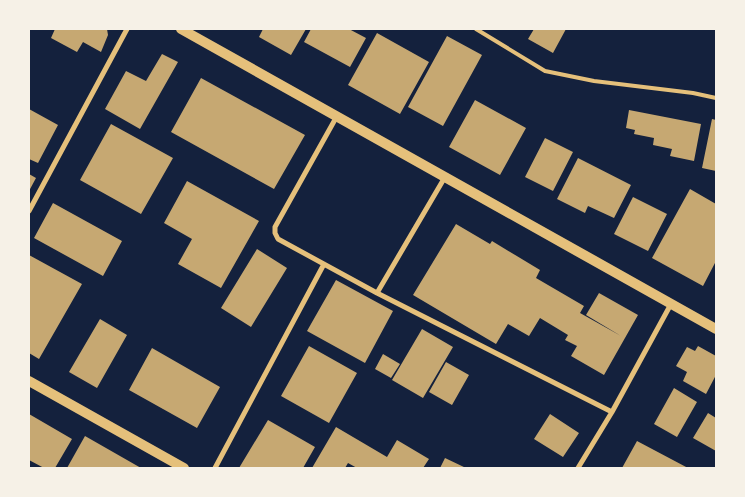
<svg xmlns="http://www.w3.org/2000/svg" width="745" height="497" font-family="Barlow,sans-serif">
<style>
.building{fill:#c6a872}
.lines{fill:none;stroke-linecap:round;stroke-linejoin:round}
.service{stroke:#e5c07b;stroke-width:4}
.minor{stroke:#e5c07b;stroke-width:5}
.secondary{stroke:#e5c07b;stroke-width:10}
</style>
<rect width="100%" height="100%" fill="#14213d"/>
<path class="building" d="M55,29h52l1,6 -7,17 -18,-10 -6,10 -26,-14z
M263,29h43l-15,26 -32,-18z
M311,29h38l17,9 -16,29 -46,-25z
M534,29h32l-13,24 -25,-14z
M377,33l52,29 -29,52 -52,-29z
M447,36l35,19 -39,71 -35,-19z
M162,54l16,8 -38,67 -35,-20 21,-38 20,10z
M201,78l104,57 -31,54 -103,-57z
M475,100l51,28 -26,47 -51,-28z
M29,109l29,16 -20,38 -9,-4z
M629,110l72,14 -7,37 -24,-5 2,-7 -19,-4 1,-7 -20,-4 1,-4 -9,-2z
M712,119l4,1v51l-14,-3z
M111,124l62,34 -32,56 -61,-34z
M545,138l28,14 -20,39 -28,-14z
M578,158l53,27 -17,33 -26,-12 -3,7 -28,-14z
M29,174l7,4 -7,13z
M187,181l72,40 -38,67 -43,-24 14,-25 -28,-16z
M690,189l26,15v57l-13,25 -51,-28z
M633,197l34,17 -19,37 -34,-17z
M53,203l69,38 -19,35 -69,-38z
M456,224l34,20 2,-3 48,29 -4,8 48,28 -4,7 41,23 -35,-21 13,-22 39,22 -34,60 -33,-19 6,-10 -12,-6 3,-5 -28,-17 -11,18 -21,-12 -12,20 -83,-49z
M257,249l30,19 -36,59 -30,-19z
M29,255l53,29 -43,75 -10,-6z
M336,280l57,31 -28,52 -58,-32z
M100,319l27,16 -30,53 -28,-16z
M422,329l31,18 -30,51 -31,-18z
M309,346l48,27 -28,50 -48,-27z
M698,346l18,10v19l-10,19 -23,-13 4,-9 -11,-6 11,-19 8,4z
M152,348l68,39 -23,41 -68,-38z
M383,354l17,10 -9,14 -16,-9z
M446,362l23,13 -17,30 -23,-13z
M674,388l23,14 -20,35 -23,-13z
M708,413l8,5v33l-23,-13z
M29,414l43,25 -17,29h-11l-15,-8z
M550,414l29,19 -16,24 -29,-18z
M268,420l47,27 -12,21h-64z
M336,427l51,30 10,-17 32,19 -6,9h-66l-9,-5 -3,5h-33z
M85,436l56,32h-74z
M637,441l51,27h-66z
M445,458l21,10h-26z"/>
<g class="lines">
<path class="service" d="M476,29l69,42 49,10 99,12 23,5"/>
<path class="minor" d="M337,116l-62,111v6l3,6 99,54 235,119
M29,211l98,-182
M377,293l68,-116
M215,468l109,-204
M578,468l34,-56 59,-108"/>
<path class="secondary" d="M181,29l535,300
M29,381l155,87"/>
</g>
<rect width="745" height="497" fill="none" stroke="#f6f1e7" stroke-width="60"/>
</svg>
